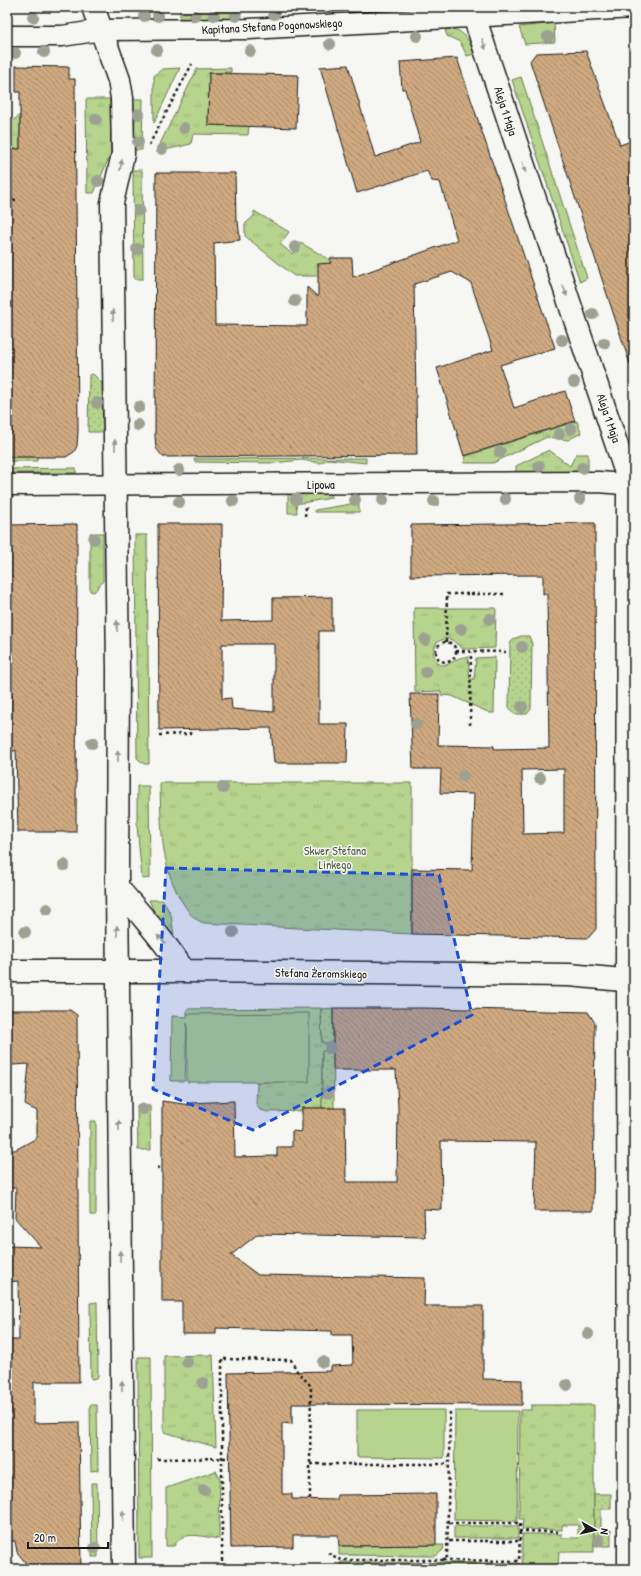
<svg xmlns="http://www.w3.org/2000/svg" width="641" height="1576" font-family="'Patrick Hand',sans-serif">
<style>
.grass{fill:url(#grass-tufts);stroke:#697854}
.garden{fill:url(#garden-dots);stroke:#697854}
.pitch{fill:#b6d48d;stroke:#697854}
.building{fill:url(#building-back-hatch);stroke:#1c1c1c;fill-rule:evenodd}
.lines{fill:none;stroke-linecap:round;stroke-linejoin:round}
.street-casing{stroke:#1c1c1c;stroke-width:23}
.secondary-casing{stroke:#1c1c1c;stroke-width:25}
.path{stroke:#1c1c1c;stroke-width:2.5;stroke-dasharray:3 3;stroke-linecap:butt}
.street{stroke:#f6f6f2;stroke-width:20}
.secondary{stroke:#f6f6f2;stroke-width:22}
.tree{fill:#9ca192}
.oneway{fill:#949492}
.marked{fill:#1d4ed8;fill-opacity:0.2;stroke:#1d4ed8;stroke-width:3;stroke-dasharray:8 5;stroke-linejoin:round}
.labels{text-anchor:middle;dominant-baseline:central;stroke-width:3;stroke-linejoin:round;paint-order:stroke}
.street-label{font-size:12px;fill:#1c1c1c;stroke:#f6f6f2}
.park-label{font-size:12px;fill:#525c44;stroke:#f6f6f2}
</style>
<defs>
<pattern id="grass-tufts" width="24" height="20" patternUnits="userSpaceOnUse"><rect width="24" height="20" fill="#b6d48d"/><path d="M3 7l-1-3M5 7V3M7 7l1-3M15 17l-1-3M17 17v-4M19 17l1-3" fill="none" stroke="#9cb579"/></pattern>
<pattern id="garden-dots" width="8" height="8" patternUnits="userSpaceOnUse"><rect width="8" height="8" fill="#b6d48d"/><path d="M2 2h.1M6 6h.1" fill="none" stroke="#9cb579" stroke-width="1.8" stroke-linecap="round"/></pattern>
<pattern id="building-back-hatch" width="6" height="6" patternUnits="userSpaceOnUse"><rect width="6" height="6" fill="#cfaa81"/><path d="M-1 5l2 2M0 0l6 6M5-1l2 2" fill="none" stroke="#a78a69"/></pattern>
</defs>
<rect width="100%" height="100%" fill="#f6f6f2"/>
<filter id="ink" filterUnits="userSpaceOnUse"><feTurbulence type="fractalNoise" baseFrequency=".025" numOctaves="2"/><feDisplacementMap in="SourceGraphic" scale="8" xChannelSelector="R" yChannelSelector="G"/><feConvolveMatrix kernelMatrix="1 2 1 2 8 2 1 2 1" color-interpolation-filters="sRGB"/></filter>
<g filter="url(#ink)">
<path class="grass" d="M404,7l1,1 -64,4 1,-4z
M180,12h59v7h-59z
M554,23l1,19 -30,2 -6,-17z
M452,29c13,2 18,13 22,25l-7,2 -7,-14 -13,-6 -2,-6z
M180,68l-26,55v-47l8,-7z
M231,68v4l-22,1 -1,52 41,1 -1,9 -55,-1 -2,10 -35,8 41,-83z
M521,77l66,201 -7,4 -68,-202z
M86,99h24l1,54 -17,40h-7z
M133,99h10l-1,51h-8l1,-34z
M20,115v34h-13v-27h4z
M133,170h9l1,109h-9z
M254,211l35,21 -9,12 12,10 9,-11 29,17v3l-12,13h-24l-49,-40v-12l9,-8z
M577,421l4,12 -13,7 -21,-3 -54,26h-29l2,-7z
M549,450l21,16 6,-12h12v19l-72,-1v-6z
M7,457h30v4h-30z
M366,458v5l-38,-4 -8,4 -19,-3 -27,3 -79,-1 -1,-3z
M76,468v5h-69v-4z
M288,494h43v4l-35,6 1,9h-9z
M351,494h8v18h-44v-2l36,-6z
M90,533h13v48l-9,11 -4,-1z
M135,535h12l2,229h-5l-7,-6z
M414,608h82l-1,40 -32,1 -11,-9 -6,-2 -9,4 -4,11 4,10c13,7 18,-8 31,-6l2,22h4l2,-21 19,-1 -1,56h-4l-38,-17 -11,-1v-4l-26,1z
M160,783h252v151l-208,-11c-12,-4 -16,-12 -23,-23 -21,-36 -20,-76 -21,-117z
M137,786h12l1,92 -8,1 -5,-54z
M149,900h14l8,15 3,20 -17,-17z
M321,1008l1,34 5,1 1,8 -6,1v56h-20v3l-34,1 -8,-2 -4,-6 1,-22 52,-1 -122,-67v-5z
M137,1105h13l1,45h-13z
M90,1121h6v94h-6z
M97,1302l1,76 -7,1 -1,-76z
M213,1355l3,92 -52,-15v-76z
M138,1357h13l1,201h-13z
M90,1405h7l1,65 -7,1z
M531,1405h63v147h-35l-1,15 37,1 -1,1h-72v-35h40v4h16v-13h-16v5l-40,-1 1,-10h-4l1,-109h11z
M216,1471l4,8 -1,60c-16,-2 -36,-10 -45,7h-8v-58z
M91,1483h6l1,74h-6z
M454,1526h64v12h-64z
M444,1545l-1,5 -7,6 -97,-1v-9z
M341,1562l178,1v6h-178z"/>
<path class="garden" d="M93,374l9,9 1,49h-15l1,-57z
M521,636h8l3,8 -1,65 -4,5h-13l-5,-7 1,-63 3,-5z
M333,1008l1,100h-12v-57h6l-1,-8h-5l-1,-34z
M594,1494h17v15h-10v21h10v16h-17z"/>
<path class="pitch" d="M309,1013v69h-122v-59l-2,58h-14l1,-65 15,1v-3z
M357,1410h87v48l-87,-1z
M455,1411h63l-1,110 -63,-1z"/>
<path class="building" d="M586,51l34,94 14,-5v223l-4,1 -100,-303 6,-8z
M457,58l98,290 -55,17 14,43 51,-17 10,30 -111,35 -27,-88 56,-18 -22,-67 -19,-11 -38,12 3,171 -254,2 -7,-9 -1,-12 1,-263h79l1,48h2l2,19 -26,3 1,82 92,1v-39l11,10v-33l13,-1 -1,-5h22l1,19 104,-37 -17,-58 -8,-1 -5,-10 -70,22 -37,-126 28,-2 27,92 45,-15 -15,-53h-3l-2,-27z
M16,66l53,1v12h6l3,352 -1,15 -3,6 -8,5h-59v-308h13v-57h-4z
M209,73l89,2 -2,53 -88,-3z
M595,523l1,406 -8,9 -176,-4v-65l60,1 2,-76 -34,-1 1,-24h-28l-3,-75h29l-1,51 56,1v3l55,-1 -2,-154h-4v-19l-132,1v-51zM564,769v64l-41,1 -1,-64z
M77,524l-1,308h-58l-2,-82 -9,4v-229z
M158,524h64l-1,97 52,-1v-22l59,-1v34h-13v93h29l-1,39h-73l-3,-35 -112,2zM222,644h52v68l-42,-3 -1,-11 -9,1z
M333,1008h92l163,4 7,11 -2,188h-59l2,-69 -95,-1 1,69 -18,-1 1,28 -167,-3 -27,21 27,20 167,3 -1,28h59v73l39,1v25l-230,-1v20l-10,-1v71h10v5l45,1v-5l99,-1v51l-97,1 -1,-11h-45v12l-62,1 -3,-175 103,-2v-5l22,-1 -1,-30h-20v-4l-116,-3v6h-34v-32h-20v-201l28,4v-2l44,-2 1,56 42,-1v-9h15v-16l9,1 1,-3v-21h43l1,74h51l1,-75 -2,-37h-63z
M7,1010h63l7,5 2,367h-45v41l45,-1 2,147h-56v-7l-8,-10 -2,-11h-8v-201h12l-1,-59 -11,1v-36l34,1 -26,-29 1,-30h-9v-38h8l22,-12v-27l-12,-6 4,-41 -16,1 -6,-7z"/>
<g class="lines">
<g class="street-casing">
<path id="street" d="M7,36h55l40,-6 147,-1 385,-21
M7,485l592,-3 35,3
M627,980l1,589"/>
</g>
<g class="secondary-casing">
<path id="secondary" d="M93,7l26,73 3,18 1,56 -11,49 6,468 -1,216 7,682
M471,7l157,472 -1,501
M117,887c23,27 48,54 67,84
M7,971h177l385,4 65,6"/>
</g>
<path class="path" d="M149,145l43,-81
M7,200h9
M305,516l1,-9
M436 652a10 10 0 1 1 20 0a10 10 0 1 1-20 0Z
M446,642l1,-48h59
M456,651l50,1
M470,725l1,-73
M159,735l31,-1v-5
M157,1168l5,-1
M157,1459l73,-1
M310,1499v-35h139
M449,1523h71v8l41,1
M449,1541h71
M328,1553l13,7h102l4,-3 3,-147
M443,1560l76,1 1,-30
M222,1567v-208l69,1 6,11 14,15 -1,78"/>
<use href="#street" class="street"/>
<use href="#secondary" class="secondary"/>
</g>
<g class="tree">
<circle cx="274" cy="14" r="6"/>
<circle cx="214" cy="15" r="6"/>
<circle cx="144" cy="16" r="6"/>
<circle cx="158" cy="16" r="6"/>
<circle cx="195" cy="16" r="6"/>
<circle cx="236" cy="16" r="6"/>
<circle cx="33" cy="17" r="6"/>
<circle cx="417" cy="36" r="6"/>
<circle cx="548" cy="37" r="6"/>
<circle cx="330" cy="44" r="6"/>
<circle cx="157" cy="50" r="6"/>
<circle cx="250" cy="51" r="6"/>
<circle cx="44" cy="52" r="6"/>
<circle cx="15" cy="53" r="6"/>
<circle cx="139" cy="114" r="6"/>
<circle cx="96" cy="119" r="6"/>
<circle cx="184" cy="128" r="6"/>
<circle cx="138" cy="142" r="6"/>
<circle cx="162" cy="149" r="6"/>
<circle cx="98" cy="181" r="6"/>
<circle cx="139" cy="210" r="6"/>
<circle cx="295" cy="247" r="6"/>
<circle cx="137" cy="249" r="6"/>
<circle cx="295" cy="301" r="6"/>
<circle cx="593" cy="314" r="6"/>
<circle cx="562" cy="340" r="6"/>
<circle cx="604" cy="343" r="6"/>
<circle cx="574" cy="382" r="6"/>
<circle cx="97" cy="403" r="6"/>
<circle cx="139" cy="407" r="6"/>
<circle cx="138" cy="425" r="6"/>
<circle cx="571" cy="429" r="6"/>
<circle cx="559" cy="434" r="6"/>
<circle cx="500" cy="452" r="6"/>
<circle cx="539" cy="466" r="6"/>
<circle cx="582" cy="468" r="6"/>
<circle cx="179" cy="470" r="6"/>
<circle cx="296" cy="499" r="6"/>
<circle cx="505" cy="499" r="6"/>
<circle cx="580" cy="499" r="6"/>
<circle cx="355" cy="500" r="6"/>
<circle cx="383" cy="500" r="6"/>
<circle cx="233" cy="501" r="6"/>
<circle cx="434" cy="501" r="6"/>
<circle cx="179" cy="502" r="6"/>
<circle cx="94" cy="539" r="6"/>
<circle cx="490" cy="619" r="6"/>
<circle cx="461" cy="629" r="6"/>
<circle cx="425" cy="640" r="6"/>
<circle cx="522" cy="647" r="6"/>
<circle cx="426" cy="672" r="6"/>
<circle cx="522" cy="707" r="6"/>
<circle cx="416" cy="724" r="6"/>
<circle cx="92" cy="743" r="6"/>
<circle cx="463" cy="776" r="6"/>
<circle cx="540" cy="778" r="6"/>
<circle cx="223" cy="788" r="6"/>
<circle cx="64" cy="865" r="6"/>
<circle cx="47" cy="909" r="6"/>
<circle cx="25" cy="932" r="6"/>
<circle cx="233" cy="932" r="6"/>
<circle cx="330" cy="1048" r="6"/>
<circle cx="328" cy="1093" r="6"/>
<circle cx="143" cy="1109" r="6"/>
<circle cx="588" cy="1334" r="6"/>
<circle cx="187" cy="1362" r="6"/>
<circle cx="323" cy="1362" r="6"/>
<circle cx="203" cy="1383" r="6"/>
<circle cx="567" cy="1385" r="6"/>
<circle cx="204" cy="1490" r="6"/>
<circle cx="599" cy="1540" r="6"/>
<circle cx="95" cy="1548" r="6"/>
</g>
<defs><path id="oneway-solid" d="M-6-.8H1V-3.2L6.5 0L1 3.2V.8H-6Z"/></defs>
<g class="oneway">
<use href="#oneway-solid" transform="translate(484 44) rotate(71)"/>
<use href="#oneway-solid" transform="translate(121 165) rotate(-78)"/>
<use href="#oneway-solid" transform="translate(524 167) rotate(72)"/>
<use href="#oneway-solid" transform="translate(565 291) rotate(71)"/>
<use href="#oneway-solid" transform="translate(113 315) rotate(-91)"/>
<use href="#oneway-solid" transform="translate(115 445) rotate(-91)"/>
<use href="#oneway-solid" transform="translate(117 626) rotate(-91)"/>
<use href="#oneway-solid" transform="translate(118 756) rotate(-90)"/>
<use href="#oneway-solid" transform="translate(117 931) rotate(-91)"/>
<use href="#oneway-solid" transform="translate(161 939) rotate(-136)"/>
<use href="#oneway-solid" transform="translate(119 1126) rotate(-91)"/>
<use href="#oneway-solid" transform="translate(120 1256) rotate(-91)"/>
<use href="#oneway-solid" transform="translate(122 1386) rotate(-90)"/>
<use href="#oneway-solid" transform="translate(123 1516) rotate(-91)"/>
</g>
</g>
<path class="marked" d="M166,868l273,7 33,140 -219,115 -100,-41z"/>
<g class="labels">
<g class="street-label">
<text transform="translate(272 26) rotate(-3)">Kapitana Stefana Pogonowskiego</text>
<text transform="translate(506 111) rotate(72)">Aleja 1 Maja</text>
<text transform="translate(609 418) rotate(71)">Aleja 1 Maja</text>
<text x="321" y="484">Lipowa</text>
<text transform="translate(321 973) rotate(1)">Stefana Żeromskiego</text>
</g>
<g class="park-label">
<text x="335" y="850">Skwer Stefana<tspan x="335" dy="14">Linkego</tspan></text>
</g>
</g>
<rect width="641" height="1576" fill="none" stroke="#f6f6f2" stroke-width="24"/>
<rect x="12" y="12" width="617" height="1552" fill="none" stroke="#1c1c1c" stroke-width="1.5" filter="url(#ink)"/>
<g transform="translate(595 1530) rotate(98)" stroke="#f6f6f2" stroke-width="3" paint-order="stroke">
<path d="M0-3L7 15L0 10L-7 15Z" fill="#1c1c1c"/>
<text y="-6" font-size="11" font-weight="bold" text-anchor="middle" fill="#1c1c1c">N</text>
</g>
<path d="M28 1542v6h80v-6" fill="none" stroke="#1c1c1c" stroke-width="2"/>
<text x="34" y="1542" font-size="12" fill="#1c1c1c" stroke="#f6f6f2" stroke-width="3" paint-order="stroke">20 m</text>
</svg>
